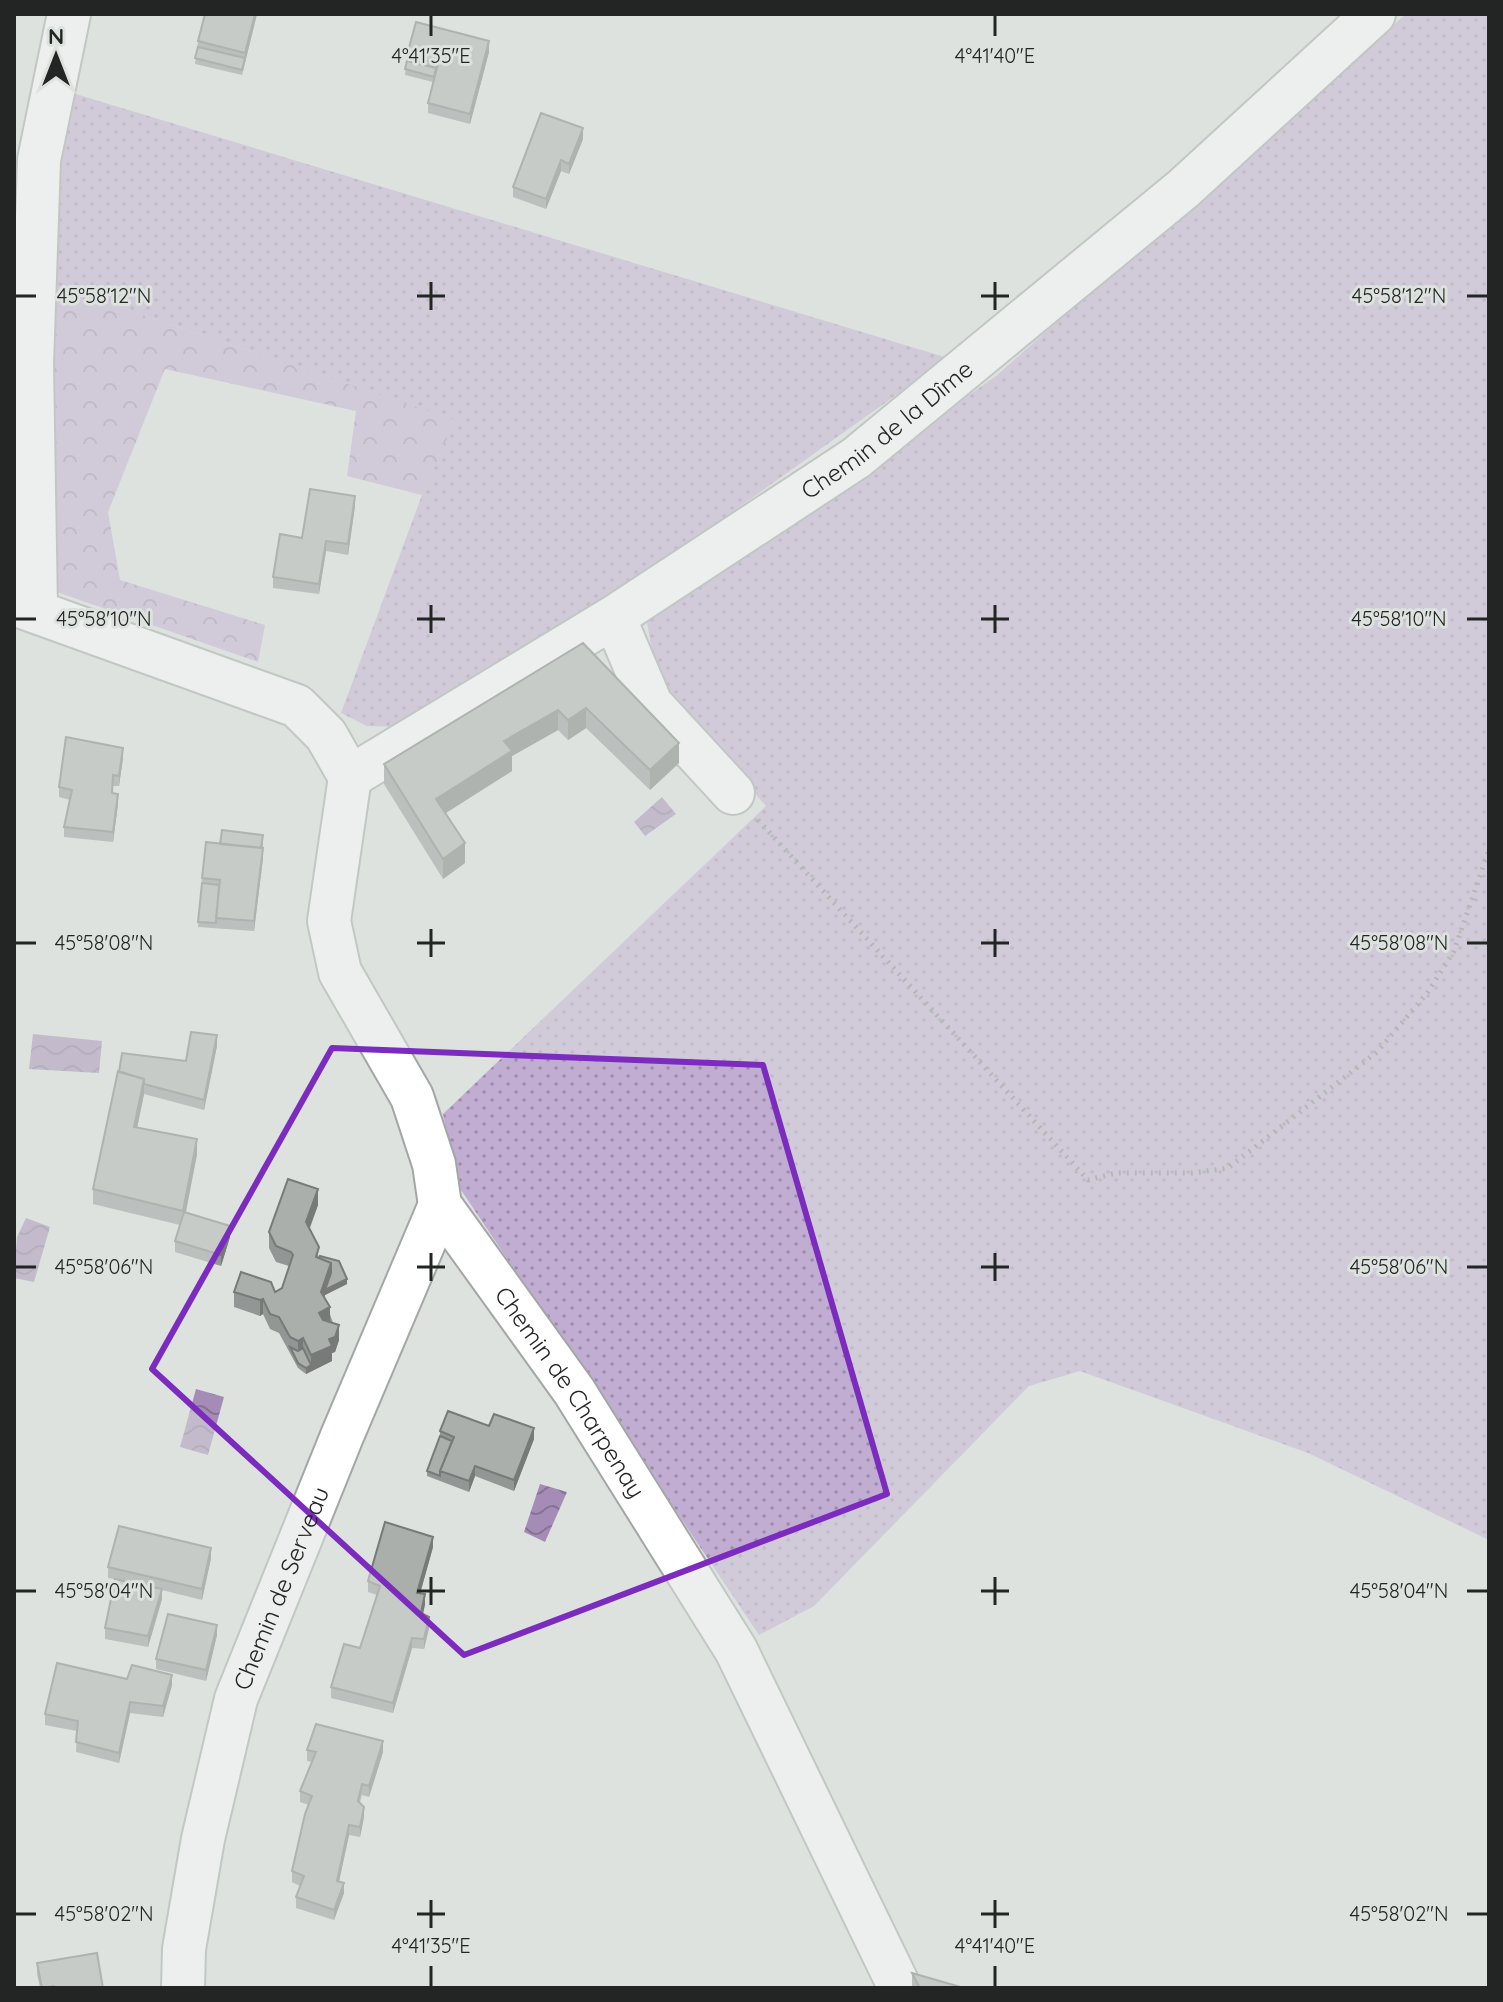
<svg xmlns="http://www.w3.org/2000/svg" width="1503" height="2002" font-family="Quicksand,sans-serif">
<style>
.grass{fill:url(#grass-dots)}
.forest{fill:url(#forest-crowns)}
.water{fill:url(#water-waves)}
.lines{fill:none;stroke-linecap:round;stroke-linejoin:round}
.minor-casing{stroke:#a2a7a5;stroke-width:46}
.path{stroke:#828684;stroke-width:5;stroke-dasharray:2 6;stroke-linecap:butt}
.minor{stroke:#fff;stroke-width:42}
.wall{fill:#929694}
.shaded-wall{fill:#777a78}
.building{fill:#aaafac;stroke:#777a78;stroke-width:2}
.marked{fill:none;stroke:#7b2cbf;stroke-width:6;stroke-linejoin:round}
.ticks{fill:none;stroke:#232524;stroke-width:3}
.labels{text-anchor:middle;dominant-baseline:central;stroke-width:6;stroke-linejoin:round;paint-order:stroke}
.street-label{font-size:24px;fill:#232524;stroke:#dde2df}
.ticks-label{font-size:20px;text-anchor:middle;fill:#232524;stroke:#dde2df;stroke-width:6;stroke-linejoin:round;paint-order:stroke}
</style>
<defs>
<pattern id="grass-dots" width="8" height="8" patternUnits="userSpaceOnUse" patternTransform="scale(2)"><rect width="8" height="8" fill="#c2add2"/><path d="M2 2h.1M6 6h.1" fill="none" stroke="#9d8daa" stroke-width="1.8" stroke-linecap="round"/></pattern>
<pattern id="forest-crowns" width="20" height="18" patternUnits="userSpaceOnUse" patternTransform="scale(2)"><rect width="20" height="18" fill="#c2add2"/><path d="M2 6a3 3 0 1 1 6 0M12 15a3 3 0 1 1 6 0" fill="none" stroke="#9d8daa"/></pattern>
<pattern id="water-waves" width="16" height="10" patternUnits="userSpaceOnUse" patternTransform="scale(2)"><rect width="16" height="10" fill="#a48cb6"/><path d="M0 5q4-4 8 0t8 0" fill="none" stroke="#857294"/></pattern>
</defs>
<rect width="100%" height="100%" fill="#dde2df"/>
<path class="grass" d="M1406,14h83v1526l-181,-87 -228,-82 -51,15 -215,220 -55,29 -302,-451 -14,-70 323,-308 -109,-126 -10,-58 349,-246z
M69,92l879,266 -308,220 -236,149 -37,-1 -26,-13 81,-218 32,-75 -407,-137 7,-129z"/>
<path class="forest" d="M47,283l408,137 -33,75 -75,-19 9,-65 -191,-42 -57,143 12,68 145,45 -7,37 -204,-71z"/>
<path class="water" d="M662,797l14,17 -31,22 -11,-14z
M33,1034l69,7 -3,32 -70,-4z
M26,1218l24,9 -16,55 -20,-4 3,-41z
M196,1389l28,8 -16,58 -28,-8z
M540,1484l27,8 -22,50 -21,-10z"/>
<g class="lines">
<g class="minor-casing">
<g id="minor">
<path d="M14,604l283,102 29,29 24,42"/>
<path d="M36,611l-4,-247 7,-204 30,-146"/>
<path d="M614,617l37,87 82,89"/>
<path id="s1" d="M350,777l-21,144 11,51 72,125 22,67 6,41 134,186 162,259 164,338"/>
<path id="s2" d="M350,777l264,-160 242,-159 327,-269 191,-175"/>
<path id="s3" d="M183,1988l1,-39 19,-110 33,-140 106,-263 98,-231"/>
</g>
</g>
<path class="path" d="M758,820l330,360 28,-7h77l35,-5 149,-116 51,-60 26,-41 35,-101"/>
<use href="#minor" class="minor"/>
</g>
<path class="wall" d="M205,14h52l-15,61 -47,-11 3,-23z
M489,52l-19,72 -42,-11v-10l5,-21 -28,-7 2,-20z
M583,139l-14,35 -8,-3 -15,38 -33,-12v-10z
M355,506l-7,49 -22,-4 -7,43 -46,-6v-11l29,-39z
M583,643l96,120 -29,27 -64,-62 -18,12 -10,-10 -46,26v15l-66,42 19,50 -22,16 -59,-95v-20z
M123,758l-4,28h-6v7l5,11 -5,38 -49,-5v-10l6,-27 -11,-3v-10z
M263,840v18l-9,73 -56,-4 4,-49 18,-34z
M217,1046l-13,64 -60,-16 -7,34 60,26 -11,58 44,25 -9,29 -46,-14v-11l5,-16 -87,-21v-15l26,-117 67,-11z
M318,1205l-8,23 9,30 28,26 -22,11 -1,2 15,43 -4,12 -3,1v8l-26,13 -8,-6 -19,-35 -9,-4 -7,-15 -3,2 -26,-9v-15h41l7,-4 7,-22 -13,-4 -7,-14v-16z
M489,1426l45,13 -20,52 -39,-15 -6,16 -42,-16v-5l13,-35v-5z
M433,1547l-13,47 5,10 -2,10 6,14 -5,21 -12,-1 -19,65 -62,-15v-11l29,-39 17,-53 -9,-3v-11z
M211,1558l-9,42 -40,-10v9l-14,48 -43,-8v-11l10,-49 -7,-1v-11z
M217,1635l-11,46 -50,-12v-10z
M127,1679l45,6 -9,32 -33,-4 -11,50 -43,-11 1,-21 -32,-6v-11z
M307,1750l76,2 -14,45 -7,-2 -2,7 4,15 -4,20 -11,-2 -10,46 5,12 -10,27 -38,-12v-11l4,-11 -8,-4v-11l17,-66 -9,-3v-11l12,-29 -5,-1z
M37,1963l66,25h-63l-3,-14z
M912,1973l52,15h-52z"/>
<path class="shaded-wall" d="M255,14h2l-15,61 3,-22z
M489,41v11l-19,72v-10z
M583,128v11l-14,35v-10z
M561,160v11l-15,38v-10z
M355,496v10l-7,49v-11z
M326,541v10l-7,43v-10z
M586,708v20l-18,12v-20z
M558,710v20l-46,26v15l-76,48v-20l68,-58z
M679,743v20l-29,27v-20z
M123,748v10l-4,28v-10z
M118,794v10l-5,38v-10z
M465,843v20l-22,16v-20z
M263,848v10l-9,73v-10z
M217,1035v11l-13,64v-10z
M144,1079v15l-10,49v-16z
M197,1139v15l-14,72v-15z
M318,1189v16l-12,32v-15z
M230,1226v11l-9,29v-11z
M331,1263l16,16v5l-22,11 -4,12v-15z
M263,1299v15l-3,2v-16z
M330,1307v16l-8,5 -3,-15z
M339,1325v15l-4,12 -3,1v8l-26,13v-6l5,-3v-10z
M303,1338v16l-5,2v-15z
M534,1428v11l-20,52v-11z
M475,1466v10l-6,16v-11z
M433,1537v10l-16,57v-11z
M211,1548v10l-9,42v-11z
M162,1589v10l-14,48v-11z
M425,1594v10l-4,20v-11z
M429,1617v11l-5,21v-10z
M217,1625v10l-11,46v-11z
M412,1638v10l-19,65v-10z
M172,1675v10l-9,32v-11z
M130,1702v11l-11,50v-10z
M383,1741v11l-14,45v-11z
M364,1807v10l-4,20v-10z
M349,1825v10l-12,56v-10z
M344,1883v10l-10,27v-10z"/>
<path class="building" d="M205,14h50l-10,39 -47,-12z
M416,22l73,19 -19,73 -42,-11 10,-39 -31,-9z
M198,47l47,11 -3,12 -47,-12z
M407,61l29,7 -2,9 -29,-8z
M541,113l42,15 -14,36 -8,-4 -15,39 -33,-12z
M310,489l45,7 -7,48 -22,-3 -7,43 -46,-7 7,-43 22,4z
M583,643l96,100 -29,27 -64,-62 -18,12 -10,-10 -54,31 8,10 -76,48 29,44 -22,16 -59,-95z
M66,737l57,11 -4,28 -6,-1 -1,18 6,1 -5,38 -49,-5 8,-37 -13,-3z
M222,830l41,5 -2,13 -41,-4z
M206,842l57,6 -9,73 -38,-3 4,-38 -18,-2z
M202,883l17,2 -3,38 -18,-1z
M191,1032l26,3 -13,65 -60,-16v-5l-25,-7 3,-19 64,8z
M118,1071l26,8 -10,48 63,12 -14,72 -90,-22z
M288,1179l30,10 -12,33 13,25 -3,10 15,6 -10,29 9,15 -11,6 4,7 16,5 -4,12 -6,2 3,7 -21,9 -8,-17 -5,3 -8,-4 -11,-20 -9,-3 -7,-15 -3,1 -26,-8 7,-20 30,10 4,10 7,-4 11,-33 -2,-3 -15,-6 -7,-14z
M184,1212l46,14 -9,29 -46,-14z
M320,1256l19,5 8,18 -22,11 6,-17v-10l-12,-5z
M290,1347l8,4 5,-3 8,17 -5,3 -8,-5z
M448,1411l41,15 5,-12 40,14 -20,52 -39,-14 -6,15 -29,-10 14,-34 -14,-6z
M440,1436l12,5 -12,30v5l-13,-5z
M385,1522l48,15 -16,56 8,1 -4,19 8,4 -5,22 -12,-1 -19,65 -62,-16 13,-43 16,4 20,-62 -12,-5z
M119,1526l92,22 -9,41 -94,-22z
M115,1579l47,10 -14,47 -43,-8z
M168,1614l49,11 -11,45 -50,-11z
M57,1663l70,16 5,-14 40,10 -9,31 -33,-4 -11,51 -43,-11 2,-21 -33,-7z
M316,1724l67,17 -14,45 -7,-2 -4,17 6,6 -4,20 -11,-2 -12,56 7,2 -10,27 -38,-13 8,-21 -12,-5 13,-57 7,-18 -12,-5 16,-39 -9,-2z
M97,1953l6,35h-48l-1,-2 -12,2 -5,-25z
M912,1973l52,15h-44z"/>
<path d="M0 0H1503V2002H0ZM332,1048l431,17 124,429 -423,161 -312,-286z" fill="#dde2df" fill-opacity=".55" fill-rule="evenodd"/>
<path class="marked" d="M332,1048l431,17 124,429 -423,161 -312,-286z"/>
<path class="ticks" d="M431,16v20M995,16v20M431,282v28M995,282v28M16,296h20M417,296h28M981,296h28M1467,296h20M431,605v28M995,605v28M16,619h20M417,619h28M981,619h28M1467,619h20M431,929v28M995,929v28M16,943h20M417,943h28M981,943h28M1467,943h20M431,1253v28M995,1253v28M16,1267h20M417,1267h28M981,1267h28M1467,1267h20M431,1577v28M995,1577v28M16,1591h20M417,1591h28M981,1591h28M1467,1591h20M431,1900v28M995,1900v28M16,1914h20M417,1914h28M981,1914h28M1467,1914h20M431,1966v20M995,1966v20"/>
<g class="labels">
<g class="street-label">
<text stroke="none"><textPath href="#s2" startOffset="640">Chemin de la Dîme</textPath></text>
<text stroke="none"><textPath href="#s1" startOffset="682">Chemin de Charpenay</textPath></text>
<text stroke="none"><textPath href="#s3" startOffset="414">Chemin de Serveau</textPath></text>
</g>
</g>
<g class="ticks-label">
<text x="431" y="63">4°41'35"E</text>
<text x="995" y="63">4°41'40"E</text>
<text x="104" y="303">45°58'12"N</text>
<text x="1399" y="303">45°58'12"N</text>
<text x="104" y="626">45°58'10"N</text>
<text x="1399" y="626">45°58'10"N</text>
<text x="104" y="950">45°58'08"N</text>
<text x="1399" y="950">45°58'08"N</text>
<text x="104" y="1274">45°58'06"N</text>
<text x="1399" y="1274">45°58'06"N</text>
<text x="104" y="1598">45°58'04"N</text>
<text x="1399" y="1598">45°58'04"N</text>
<text x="104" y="1921">45°58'02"N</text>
<text x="1399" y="1921">45°58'02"N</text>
<text x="431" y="1953">4°41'35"E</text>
<text x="995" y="1953">4°41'40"E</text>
</g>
<rect width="1503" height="2002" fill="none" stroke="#232524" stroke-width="32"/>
<g transform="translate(56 56)" stroke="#dde2df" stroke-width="6" paint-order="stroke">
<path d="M0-6L14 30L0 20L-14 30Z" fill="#232524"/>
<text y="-12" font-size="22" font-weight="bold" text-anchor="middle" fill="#232524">N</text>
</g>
</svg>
